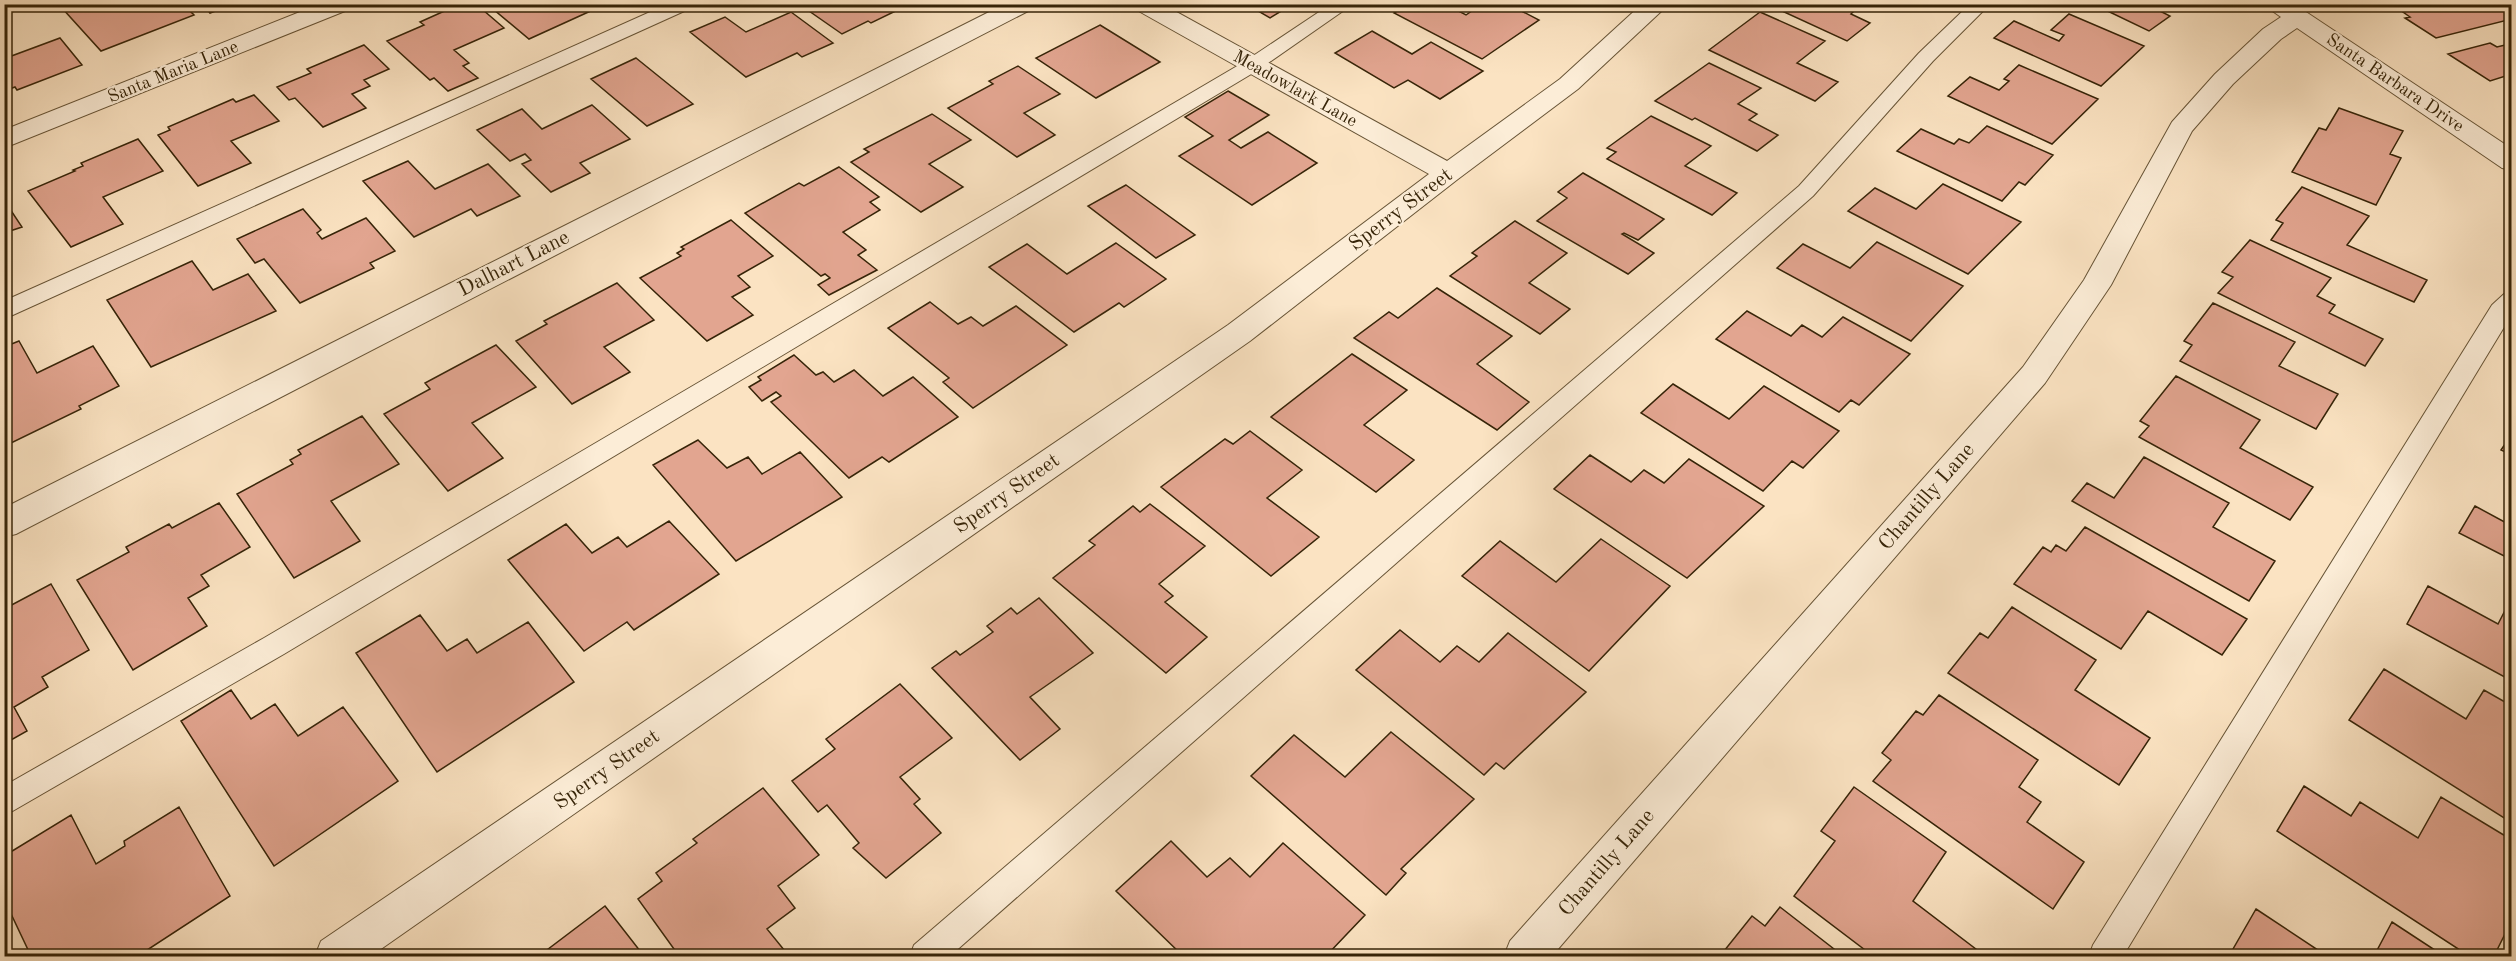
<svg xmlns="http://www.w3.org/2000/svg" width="2516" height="961" font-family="'Old Standard TT',serif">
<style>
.building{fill:#e2a590;stroke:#362408;stroke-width:1.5}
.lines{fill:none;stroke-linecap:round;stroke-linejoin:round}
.service-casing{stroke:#675436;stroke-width:2}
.minor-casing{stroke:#675436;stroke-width:2}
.service{fill:#fcedd7;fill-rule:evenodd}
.minor{fill:#fcedd7;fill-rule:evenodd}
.labels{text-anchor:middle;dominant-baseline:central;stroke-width:4.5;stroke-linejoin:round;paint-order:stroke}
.far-street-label{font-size:18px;fill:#362408;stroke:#fcedd7}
.street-label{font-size:21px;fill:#362408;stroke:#fcedd7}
</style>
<rect width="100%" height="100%" fill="#fbe3c2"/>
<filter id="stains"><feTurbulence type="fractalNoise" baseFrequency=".00333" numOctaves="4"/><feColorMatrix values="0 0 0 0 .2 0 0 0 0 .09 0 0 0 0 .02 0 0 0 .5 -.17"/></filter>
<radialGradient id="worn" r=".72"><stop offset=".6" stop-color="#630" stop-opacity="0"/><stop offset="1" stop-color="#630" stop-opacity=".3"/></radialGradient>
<path class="building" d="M72,4h51l4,5 12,-5h44l11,11 -93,36 -39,-43z
M203,4h31l-24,9z
M460,4h16l28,24 -50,22 15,13 -6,3 15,12 -30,13 -14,-13 -4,2 -43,-39 37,-16 -4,-3z
M487,4h119l-77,35z
M799,4h111l-39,19 -3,-2 -26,13z
M1246,4h47l-23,14z
M1408,4h37l21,11 16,-11h26l31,16 -57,39 -88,-46z
M1767,4h94l-10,10 19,9 -23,18z
M2093,4h73l-8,6 12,6 -21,15z
M2409,4h86l17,10v5l-76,19 -31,-20 5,-1 -7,-5 12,-3z
M791,12l42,31 -31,14 -5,-4 -51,24 -56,-45 35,-15 21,15z
M1760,12l65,29 -28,22 41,19 -23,19 -106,-51z
M2069,14l75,32 -43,40 -107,-48 20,-17 45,20 5,-6 -13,-5z
M1100,25l60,37 -64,36 -60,-40z
M1372,31l40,23 19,-12 52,29 -43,28 -32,-19 -14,8 -59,-35z
M60,38l22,27 -65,25 -2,-3 -11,4v-36l2,3z
M2490,43l7,4 8,-2 7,4v25l-22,7 -42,-27z
M364,45l25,24 -25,11 6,6 -18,8 14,14 -43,19 -28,-29 -6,2 -12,-13 34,-14 -4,-4z
M636,58l57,46 -46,22 -56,-47z
M1709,63l52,25 -23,16 19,10 -8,6 29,15 -21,16 -62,-33 -3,2 -37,-19z
M2019,65l79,34 -46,45 -104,-48 22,-19 29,13 10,-9 -5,-2z
M1018,66l42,28 -36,19 31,22 -38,22 -69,-49 45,-24 -4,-3z
M1228,91l41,24 -40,25 12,8 27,-16 49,31 -65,42 -73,-49 34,-20 -28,-19z
M254,95l25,26 -48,20 20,22 -53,23 -40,-51 12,-5 -2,-3 65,-28 3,3z
M592,105l38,34 -50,24 10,10 -39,19 -29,-28 9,-4 -6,-6 -15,7 -33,-31 45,-21 20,20z
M2339,108l64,23 -13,23 11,4 -25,47 -84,-33 27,-44 7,2z
M932,114l39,26 -42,24 34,23 -42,25 -70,-50 18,-10 -5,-3z
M1651,116l60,30 -26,20 52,27 -25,22 -105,-56 9,-7 -9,-4z
M1987,126l66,29 -28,30 -6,-3 -17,19 -105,-50 24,-22 33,15 5,-5 10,4z
M138,139l25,32 -60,26 20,27 -52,23 -43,-56 47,-20 -2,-1 10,-4 -2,-3z
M408,161l27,28 53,-25 32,32 -43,20 -6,-7 -57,28 -51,-56z
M839,167l40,30 -9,5 10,8 -37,22 23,18 -8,5 19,15 -48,25 -11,-10 12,-7 -5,-4 -4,2 -76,-63 54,-30 5,3z
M1583,173l81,46 -26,21 -14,-7 -2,1 32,19 -26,21 -91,-53 30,-23 -9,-6z
M1943,184l78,38 -53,52 -120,-63 27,-23 41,21z
M1126,185l69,50 -39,23 -68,-52z
M2302,187l67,29 -22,29 80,35 -13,22 -143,-62 12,-17 -7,-3z
M4,200l18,27 -18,6z
M303,209l18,21 -4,3 5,6 44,-21 29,33 -25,12 4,5 -74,35 -36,-44 -9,4 -18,-24z
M731,220l42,36 -35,20 12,11 -18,10 21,18 -46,26 -67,-63 41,-22 -4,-3 7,-4 -3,-2z
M1515,221l52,32 -38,30 41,26 -30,25 -90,-58 27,-20 -5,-3z
M2250,240l81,38 -14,18 18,9 -6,8 54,26 -18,27 -147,-73 15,-16 -11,-5z
M1877,242l86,44 -52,55 -134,-73 26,-24 47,24z
M1116,243l50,36 -42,28 -5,-4 -45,29 -85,-65 38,-23 40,30z
M192,261l21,29 35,-16 28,37 -125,56 -44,-67z
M617,283l37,37 -50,27 26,25 -58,32 -56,-63 31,-17 -3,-3z
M1437,288l75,48 -35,28 52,38 -32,28 -143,-92 35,-26 9,6z
M930,302l28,22 13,-7 12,9 33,-20 51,39 -94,63 -30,-26 6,-4 -61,-50z
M2213,303l82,39 -16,24 59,28 -22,35 -136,-68 12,-16 -8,-4z
M1747,311l44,25 11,-11 20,12 21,-20 67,37 -51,51 -8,-5 -12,12 -123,-73z
M19,341l18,32 56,-27 26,40 -40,20 2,3 -70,34 -7,-12v-84z
M496,345l40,42 -64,36 31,35 -55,33 -64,-77 46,-25 -5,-6z
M1352,354l55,36 -43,35 50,35 -38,32 -105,-75z
M794,355l22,20 7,-3 11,10 20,-12 29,26 30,-19 45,40 -69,45 -7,-5 -33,21 -78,-76 10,-6 -5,-4 -14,9 -13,-14 12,-7 -3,-3z
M2176,376l84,44 -20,28 73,39 -23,33 -151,-83 10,-11 -9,-5z
M1673,384l56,35 35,-33 75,45 -36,37 -11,-7 -29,30 -122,-78z
M362,416l37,48 -68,37 29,40 -66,37 -57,-84 56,-30 -3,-4 11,-6 -3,-4z
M1250,431l52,39 -35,28 52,39 -48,39 -110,-89 64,-48 8,5z
M2512,434v21l-11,-5z
M698,440l29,28 21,-11 14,17 38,-22 42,45 -106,64 -83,-96z
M1590,455l41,27 13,-12 20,13 25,-24 75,47 -77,72 -133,-89z
M2144,457l85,46 -16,24 62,34 -26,40 -177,-100 15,-18 27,15z
M219,503l31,44 -49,28 8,11 -21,12 19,28 -74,44 -56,-90 52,-28 -3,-5 43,-23 3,4z
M1150,504l55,42 -46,38 14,12 -8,6 42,35 -41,36 -113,-95 42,-33 -6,-4 44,-35 7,6z
M2475,506l37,20v34l-53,-27z
M669,521l50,53 -85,56 -7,-8 -43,29 -76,-91 58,-36 26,29 26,-16 9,10z
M2085,527l162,92 -25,36 -74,-44 -27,38 -107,-65 29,-37 8,5 5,-7 10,6z
M1601,539l69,47 -81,85 -127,-95 38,-35 56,41z
M51,584l38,66 -47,27 6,10 -34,20 13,24 -23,13v-135z
M2428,586l70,38 14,-27v84l-105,-57z
M1039,598l54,55 -63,44 30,32 -40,31 -88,-92 24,-17 4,4 33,-23 -6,-6 24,-18 6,6z
M2012,607l84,53 -21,30 75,48 -31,47 -171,-112 32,-40 8,5z
M420,615l27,36 20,-12 10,14 51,-31 46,60 -137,90 -81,-119z
M1400,630l40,32 17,-16 22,16 29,-29 78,59 -82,77 -8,-6 -12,12 -128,-105z
M2384,669l82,50 18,-29 28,16v117l-163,-103z
M900,684l52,54 -52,39 20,22 -6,5 27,29 -55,45 -33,-30 6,-5 -32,-38 -9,7 -26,-31 43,-32 -9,-10z
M231,690l20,29 24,-15 23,32 45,-29 55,74 -124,85 -93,-145z
M1939,695l99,65 -19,27 22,15 -14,20 57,40 -31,47 -180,-128 18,-21 -9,-7 34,-42 7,4z
M1391,732l83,67 -73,70 5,4 -20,22 -135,-119 43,-41 51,42z
M2304,786l47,30 9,-14 58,36 23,-41 71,43v95l-6,-3 -12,24h-25l-192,-125z
M1854,787l92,65 -33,49 72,55h-112l-79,-60 41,-55 -14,-10z
M763,788l56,67 -41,31 17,22 -28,21 22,27h-110l-41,-57 24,-18 -6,-8 41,-30 -4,-4z
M179,807l51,89 -92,60h-107l-27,-57v-43l67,-41 25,49 29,-18 -1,-5z
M1171,841l36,36 23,-19 20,19 33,-34 82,72 -39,41h-143l-67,-65z
M605,906l39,50h-105z
M1780,907l63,49h-123l32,-40 13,10z
M2256,909l71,47h-98z
M2392,922l52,34h-70z"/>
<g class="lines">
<g class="service-casing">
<path id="service" d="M4,4h22l-2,4 -20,6z
M668,4h25l-2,4 -687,311v-18z
M1331,4h22l-95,66 -974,584 -280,162v-30l260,-148 980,-576z
M1970,4h20l-57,57 -120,135 -863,760h-40l4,-11 885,-759 120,-133z
M2512,292v22l-389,642h-34l4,-11 399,-640 12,-11z"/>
</g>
<g class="minor-casing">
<path id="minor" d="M320,4h34l-4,5 -346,139v-18z
M1005,4h31l-4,5 -1016,525 -12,3v-29z
M1131,4h31l285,157 113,-82 82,-75h27l-91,85 -120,90 -208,162 -879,615h-56l6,-15 907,-616 201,-151 -294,-165z
M2267,4h27l218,145v21l-10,-2 -205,-140 -16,11 -48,45 -41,47 -81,154 -66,98 -493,573h-48l6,-15 513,-574 61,-87 88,-158 43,-48 48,-45 18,-12 -10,-7z"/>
</g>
<use href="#service" class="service"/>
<use href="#minor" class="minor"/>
</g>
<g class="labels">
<g class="far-street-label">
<text transform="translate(173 72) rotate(-22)">Santa Maria Lane</text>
<text transform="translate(2395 83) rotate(34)">Santa Barbara Drive</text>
<text transform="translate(1295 89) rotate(29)">Meadowlark Lane</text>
</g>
<g class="street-label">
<text transform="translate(1401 210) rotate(-37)">Sperry Street</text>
<text transform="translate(514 264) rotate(-27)">Dalhart Lane</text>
<text transform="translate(1007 494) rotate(-35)">Sperry Street</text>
<text transform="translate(1927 497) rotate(-49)">Chantilly Lane</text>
<text transform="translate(607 770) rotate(-35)">Sperry Street</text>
<text transform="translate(1607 863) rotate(-49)">Chantilly Lane</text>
</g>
</g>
<rect width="2516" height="961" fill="none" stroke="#fbe3c2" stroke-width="24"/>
<rect x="6" y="6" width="2504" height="949" fill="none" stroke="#362408" stroke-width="3"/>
<rect x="12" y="12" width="2492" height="937" fill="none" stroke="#362408" stroke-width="1.5"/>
<rect width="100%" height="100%" filter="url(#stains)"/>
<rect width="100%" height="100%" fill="url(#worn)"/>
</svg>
